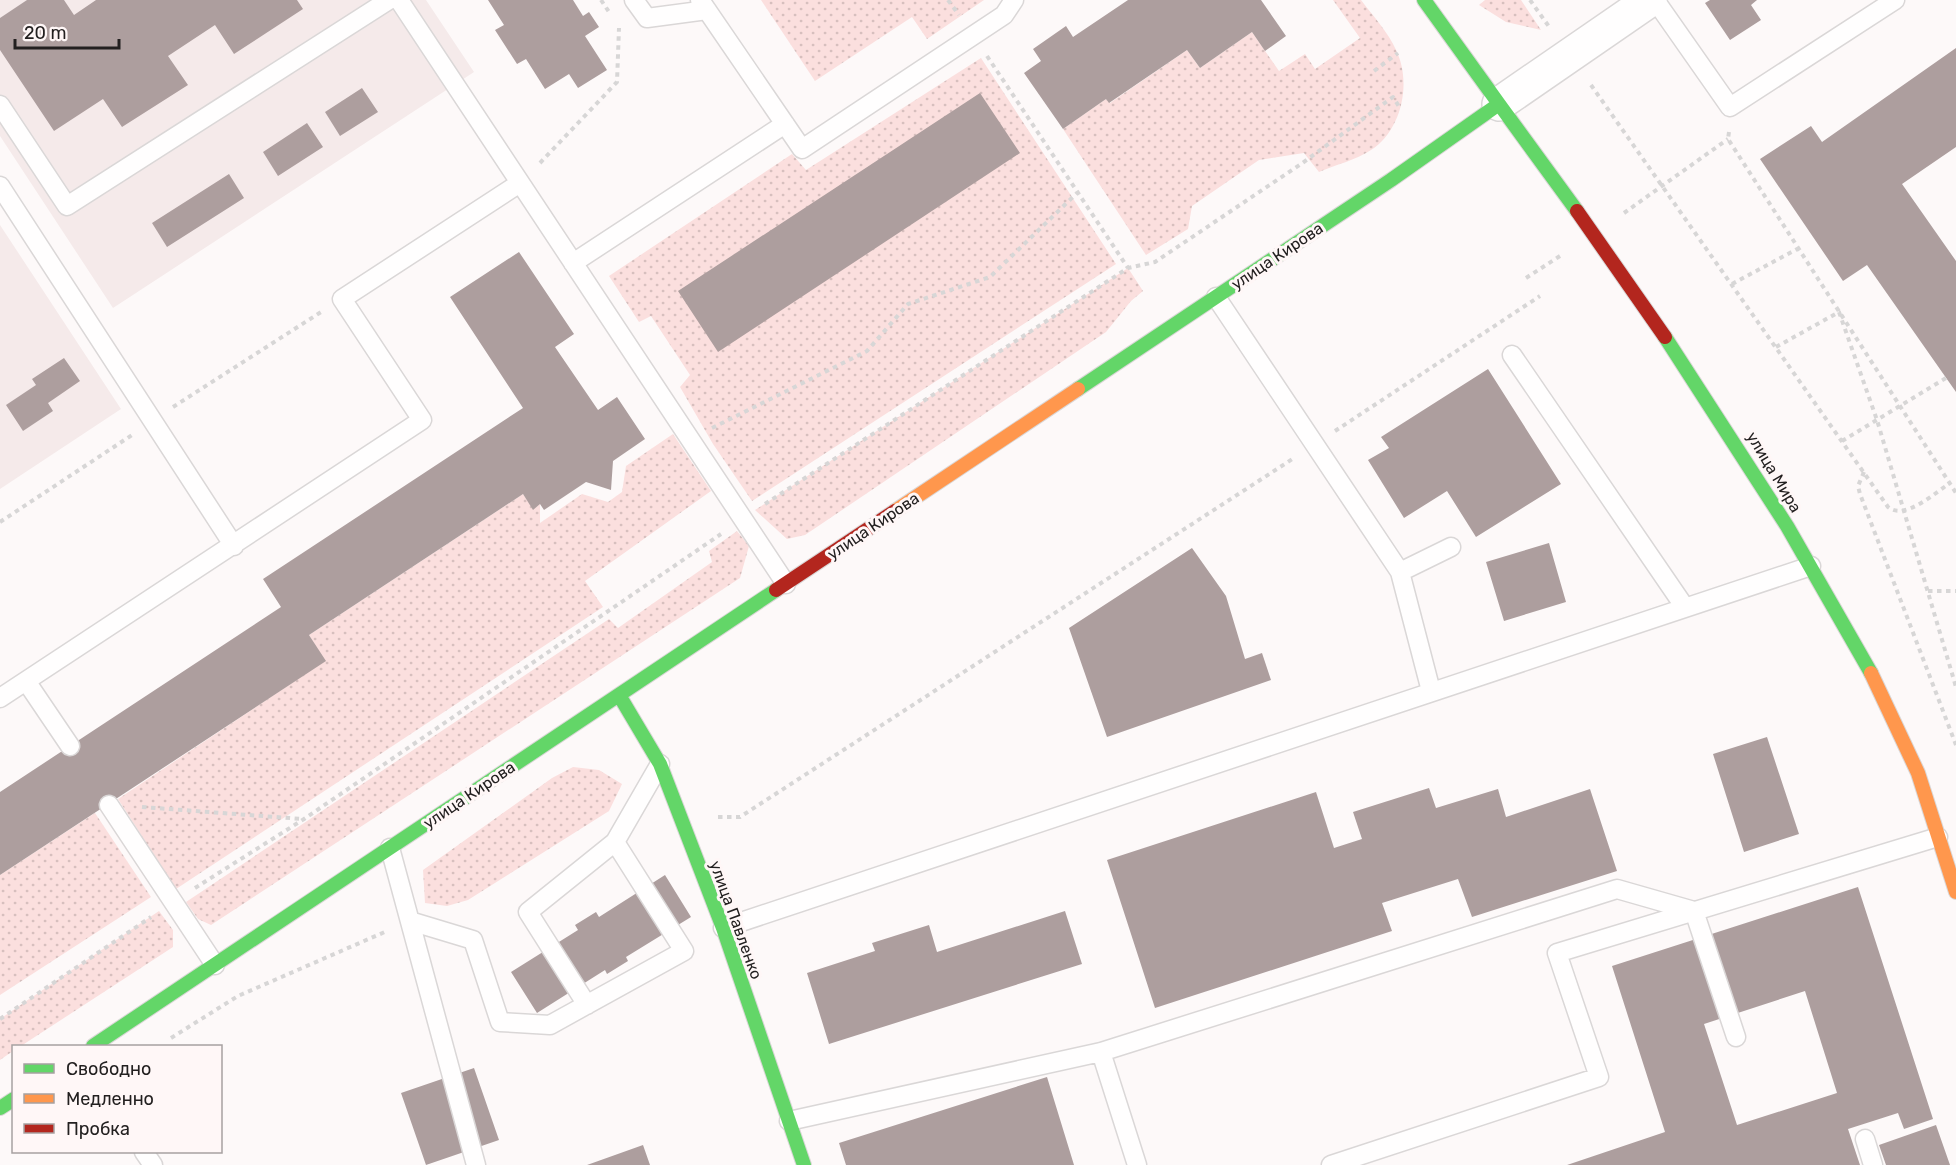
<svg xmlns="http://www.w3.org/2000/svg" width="1956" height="1165" font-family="Rubik,sans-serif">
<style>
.built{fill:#f5eaea}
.green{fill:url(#green-dots)}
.building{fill:#ad9e9e;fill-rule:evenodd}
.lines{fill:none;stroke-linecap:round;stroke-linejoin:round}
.lane-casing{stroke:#dad7d7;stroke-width:21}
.street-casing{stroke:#dad7d7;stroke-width:36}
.fast-casing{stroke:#dad7d7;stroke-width:16}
.slow-casing{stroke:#dad7d7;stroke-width:16}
.jam-casing{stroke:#dad7d7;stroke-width:16}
.path{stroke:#d7d6d6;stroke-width:4;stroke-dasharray:4.5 4.5;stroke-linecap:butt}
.lane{stroke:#fffefe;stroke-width:18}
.street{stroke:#fffefe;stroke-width:33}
.fast{stroke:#63d668;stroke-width:14}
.slow{stroke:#ff974d;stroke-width:14}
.jam{stroke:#b3261e;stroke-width:14}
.labels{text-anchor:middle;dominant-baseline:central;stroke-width:6;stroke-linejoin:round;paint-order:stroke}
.street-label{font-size:16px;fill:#232020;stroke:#fff7f7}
</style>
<defs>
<pattern id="green-dots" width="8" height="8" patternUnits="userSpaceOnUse" patternTransform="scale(1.5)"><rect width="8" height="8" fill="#fbdfde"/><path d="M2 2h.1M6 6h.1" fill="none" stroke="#d7bfbe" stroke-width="1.8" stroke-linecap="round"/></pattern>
</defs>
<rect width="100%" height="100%" fill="#fdf9f9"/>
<path class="built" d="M0,0h426l48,72 -361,236 -113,-172z
M0,225l121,184 -121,80z"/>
<path class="green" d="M761,0h223l-57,39 -15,-22 -97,64z
M1333,0h28c12,16 27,32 35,50 16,32 6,80 -25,100 -15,10 -36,15 -52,22l-15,-19 -45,7 -67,46 -4,23 -42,26 -83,-126 43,-30 4,4 77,-53 13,18 52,-36 27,39 26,-17 10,15 45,-31z
M1485,0h36l20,30 -35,-8 -27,-17z
M981,58l135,206 -364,237 -39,-57 -33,-57 10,-12 -39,-59 -12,6 -30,-46 183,-122 14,16z
M1128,268l15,23 -12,10 -25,31 -301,203 -18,4 -32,-29z
M673,434l38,57 -126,90 18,26 -427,282 -58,-90 207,-138 -16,-26 214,-141 10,15 7,-5v19l42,-29 26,8 14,-10 4,-26z
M737,531l12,15 -9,32 -529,347 -13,-6 -12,-17 423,-283 9,9 94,-66 -3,-11z
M573,767l26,3 23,14 -13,27 -141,89 -21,6 -22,-3 -2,-33 129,-92z
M95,813l56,84 -151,98v-120z
M159,911l14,19v17l-152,99h-7l-1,5 -13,9v-41z"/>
<path class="building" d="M27,0h37l10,15 22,-15h201l6,9 -69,45 -19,-29 -47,31 20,29 -66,42 -19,-28 -49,32 -54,-81v-32z
M488,0h85l10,16 6,-4 10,15 -14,9 22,34 -29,18 -9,-14 -24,15 -19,-30 -9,5 -22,-34 9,-5z
M1128,0h133l25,36 -21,15 -13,-19 -52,36 -13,-18 -78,53 -3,-4 -43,30 -39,-56 17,-12 -8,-12 33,-23 7,11z
M1710,0h47l-6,5 10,15 -31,20 -25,-37z
M1956,48v99l-54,37 54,77v131l-89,-127 -24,16 -83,-122 51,-33 11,16z
M362,88l16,24 -38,24 -15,-24z
M980,93l40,60 -302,199 -40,-61z
M307,123l16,24 -45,29 -15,-24z
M229,174l15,24 -77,49 -15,-24z
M519,252l55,82 -19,13 43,63 19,-13 28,42 -32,22 -2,29 -25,-8 -42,28 -4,-6 -7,6 -10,-16 -214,141 17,26 -326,214v-83l281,-185 -18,-28 260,-171 -73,-111z
M64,358l16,23 -32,22 5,8 -30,20 -17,-26 30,-20 -4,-6z
M1488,369l73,115 -85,53 -29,-46 -43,27 -36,-58 21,-12 -8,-11z
M1549,543l17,59 -62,19 -18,-59z
M1192,548l34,48 19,63 17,-6 9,27 -164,57 -38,-109z
M1767,737l32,97 -55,18 -31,-98z
M1429,788l7,20 62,-19 8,28 84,-28 27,82 -145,46 -14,-38 -76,24 10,28 -237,77 -48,-148 209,-68 18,56 28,-9 -9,-27z
M665,875l26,42 -65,40 2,4 -21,13 -2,-4 -68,43 -26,-41 67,-42 -3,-5 21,-13 3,5z
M1858,887l75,232 -29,10 -6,-16 -50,16 12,36h-293l98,-33 -53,-166zM1805,991l32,102 -100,32 -33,-101z
M1065,911l17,53 -253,80 -22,-71 68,-22 -3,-8 57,-18 8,27z
M474,1068l25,72 -73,25 -25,-72z
M1047,1077l27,88h-228l-7,-22z
M1936,1125l14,40h-64l-7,-20z
M643,1145l7,20h-63z"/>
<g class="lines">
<g class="lane-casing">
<path id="lane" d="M399,0l387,584
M634,0l13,18 60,-8
M700,0l102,149 202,-134 10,-15
M1655,0l75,107 165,-107
M0,105l67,101 322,-206
M0,186l234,360
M573,263l212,-139
M1216,297l184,275 31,119
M1512,355l172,251
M1400,572l51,-25
M26,681l44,65
M0,698l422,-278 -80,-121 178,-116
M109,805l106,160
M390,848l86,317
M410,921l63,19 27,82 50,3 134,-74 -69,-109 45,-78
M723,928l1088,-362
M587,1005l-59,-93 87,-70
M1101,1052l36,113
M789,1121l312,-69 516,-163 77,22 42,126
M1865,1139l8,26
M144,1152l9,13
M1331,1165l268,-88 -42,-124 381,-116"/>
</g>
<g class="street-casing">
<path id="street" d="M1499,104l151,-104"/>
</g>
<g class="fast-casing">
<path id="fast" d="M1424,0l75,104
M1665,337l122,189 84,147
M1078,389l313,-209 108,-76 78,107
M619,695l41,69 63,164 81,237
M93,1046l683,-456
M0,1108l14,-9"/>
</g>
<g class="slow-casing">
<path id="slow" d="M895,511l183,-122
M1871,673l47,100 38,119"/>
</g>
<g class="jam-casing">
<path id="jam" d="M1577,211l88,126
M776,590l119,-79"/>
</g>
<path class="path" d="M601,0l8,12
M948,0l11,15
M1530,0l20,28
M987,56l141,212
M1374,71l24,-18
M1591,85l297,422c16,14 47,-14 62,-24
M1729,132l-1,7 228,354
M540,163l77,-81 2,-54
M1624,213l104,-74
M1526,278l37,-24
M1732,284l67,-36
M1776,347l63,-35 38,108 79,267
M173,407l148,-95
M712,428l155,-77 41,-47 82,-27 87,-84
M1335,431l205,-135
M1842,441l104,-63
M1864,472l-6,14 2,8 96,251
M765,504l363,-236 27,-6 146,-98 92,-67 7,11
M0,522l132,-87
M1928,591h28
M142,807l160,12
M718,817h22l554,-359
M195,888l109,-69 417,-285
M0,1019l151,-102
M171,1038l67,-42 149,-65"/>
<use href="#lane" class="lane"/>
<use href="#street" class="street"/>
<use href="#fast" class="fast"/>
<use href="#slow" class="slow"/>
<use href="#jam" class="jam"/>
</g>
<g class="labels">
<g class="street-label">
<text transform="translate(1277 256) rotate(-34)">улица Кирова</text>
<text transform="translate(1774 472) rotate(59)">улица Мира</text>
<text transform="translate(873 526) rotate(-34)">улица Кирова</text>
<text transform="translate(469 795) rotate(-34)">улица Кирова</text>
<text transform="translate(736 920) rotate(70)">улица Павленко</text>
</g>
</g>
<rect x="12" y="1045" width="210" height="108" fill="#fff7f7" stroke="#a7a1a1" stroke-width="1.5"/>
<rect x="24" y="1064" width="30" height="9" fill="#63d668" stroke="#a7a1a1" stroke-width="1.5"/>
<text x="66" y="1075" font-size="18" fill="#232020">Свободно</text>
<rect x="24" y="1094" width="30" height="9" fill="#ff974d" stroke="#a7a1a1" stroke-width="1.5"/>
<text x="66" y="1105" font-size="18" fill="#232020">Медленно</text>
<rect x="24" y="1124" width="30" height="9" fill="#b3261e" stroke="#a7a1a1" stroke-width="1.5"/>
<text x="66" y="1135" font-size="18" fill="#232020">Пробка</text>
<path d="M15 39v9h104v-9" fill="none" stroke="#232020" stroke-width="3"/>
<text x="24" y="39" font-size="18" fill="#232020" stroke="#fff7f7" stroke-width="4.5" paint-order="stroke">20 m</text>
</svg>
